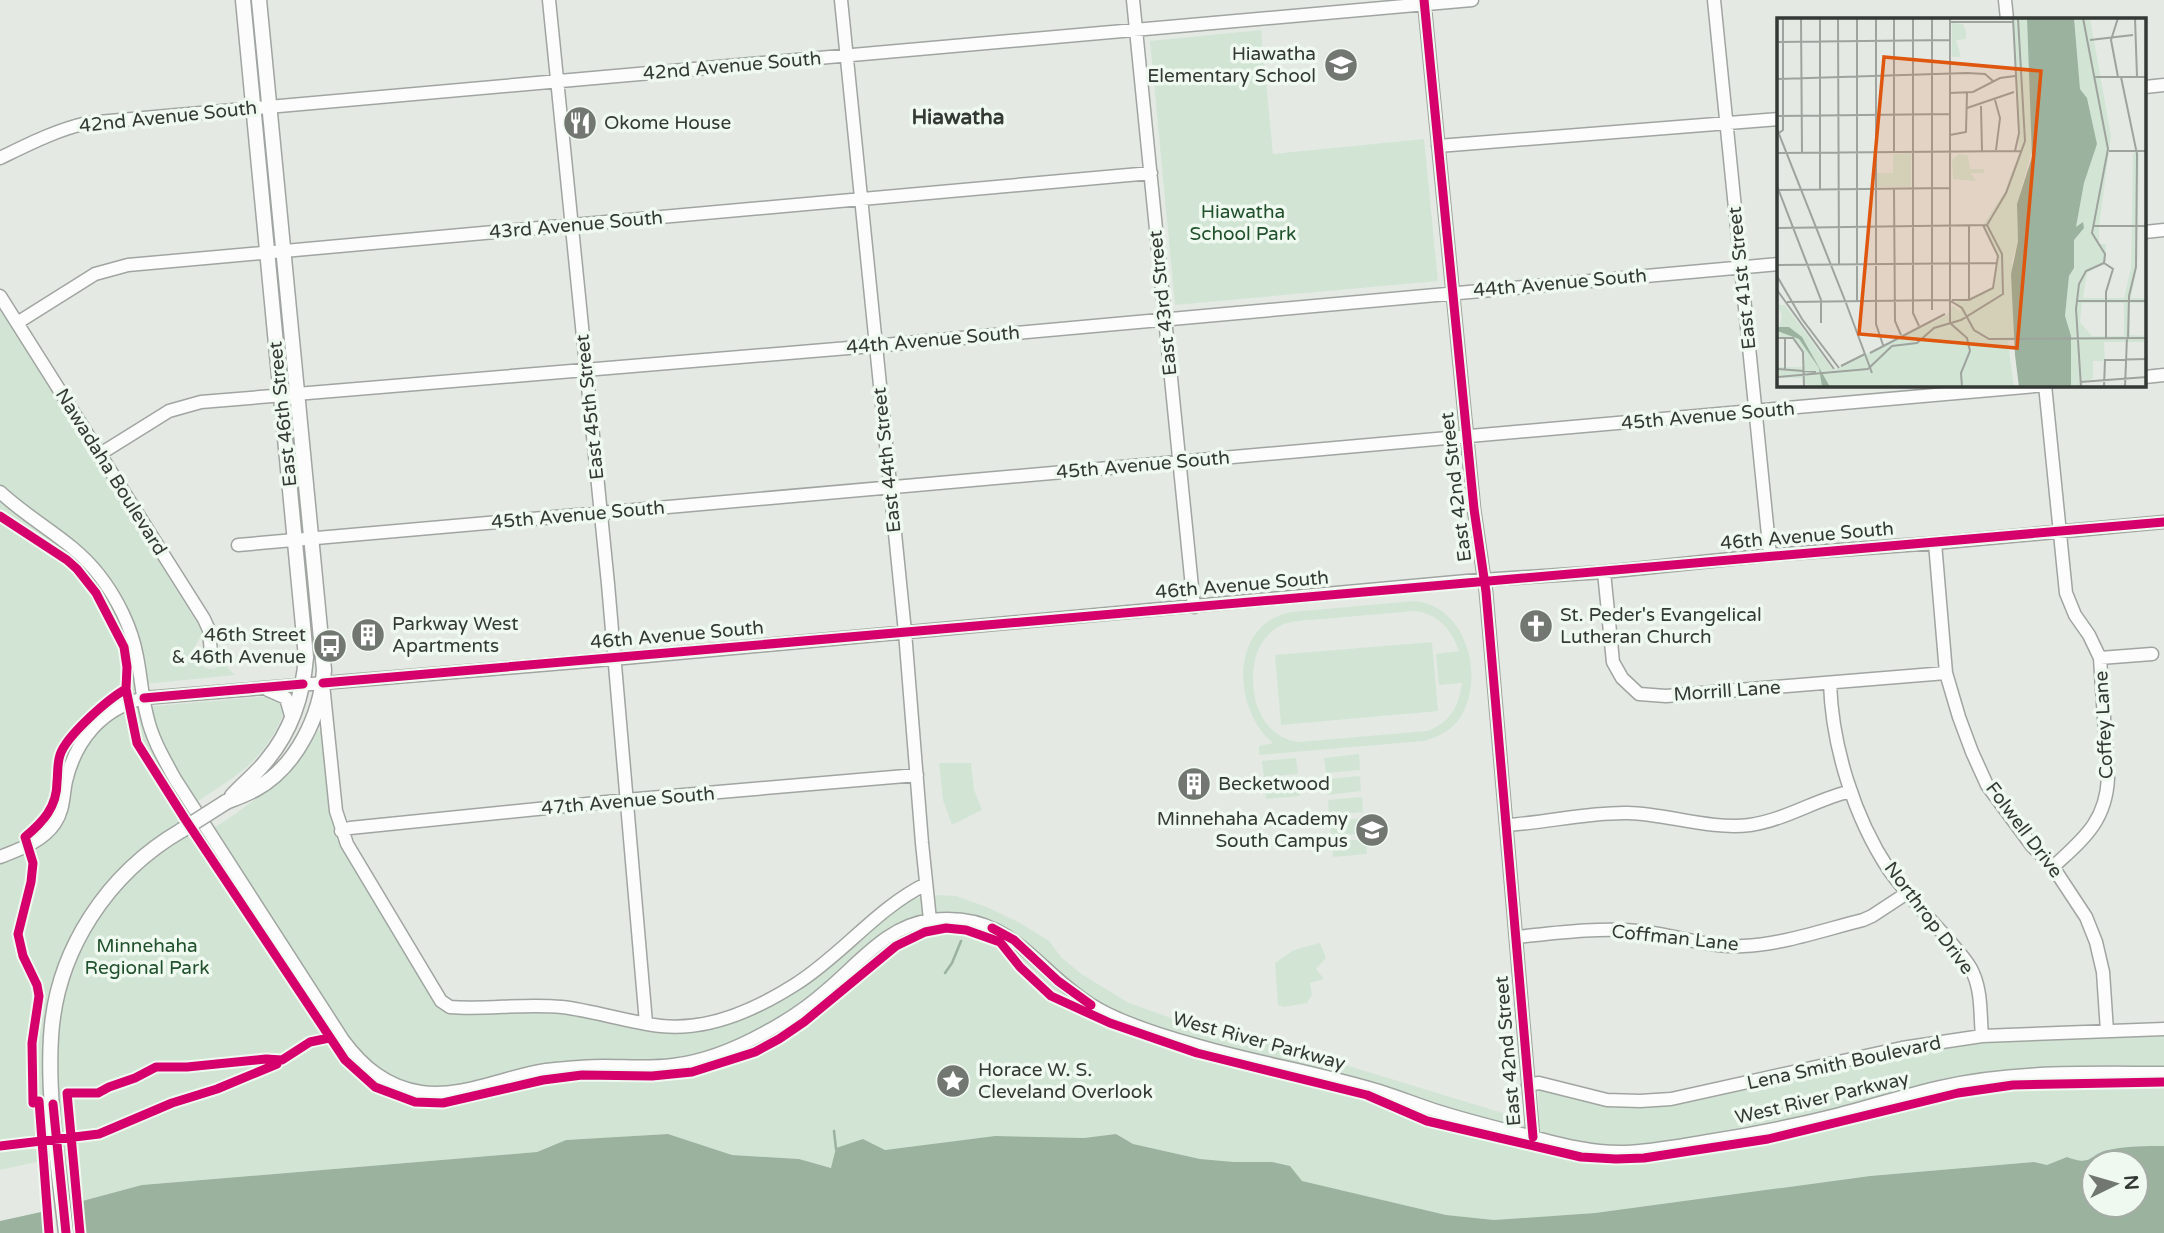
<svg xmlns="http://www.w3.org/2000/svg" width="2164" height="1233" font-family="'Varela Round',sans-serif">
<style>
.green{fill:#d2e5d5;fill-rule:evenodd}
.water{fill:#9bb29f;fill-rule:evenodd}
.pier{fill:#e4e9e4}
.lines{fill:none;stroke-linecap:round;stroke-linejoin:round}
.stream{stroke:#9bb29f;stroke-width:2.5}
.minor-casing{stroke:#a1a5a1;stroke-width:15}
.major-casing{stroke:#a1a5a1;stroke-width:17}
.minor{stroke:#fbfcfb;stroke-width:12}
.major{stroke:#fbfcfb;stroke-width:14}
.major-bridge-casing{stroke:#a1a5a1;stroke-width:17;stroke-linecap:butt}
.major-bridge{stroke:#fbfcfb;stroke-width:14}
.cycleway-casing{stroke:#eff9f0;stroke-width:13}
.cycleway{stroke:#d6006c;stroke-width:9}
.labels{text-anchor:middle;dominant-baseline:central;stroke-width:7;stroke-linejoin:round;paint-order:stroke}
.poi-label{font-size:19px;fill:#353935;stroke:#eff9f0;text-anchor:start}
.street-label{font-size:19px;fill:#353935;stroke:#eff9f0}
.park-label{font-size:19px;fill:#21502c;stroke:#eff9f0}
.neighbourhood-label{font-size:21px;font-weight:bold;fill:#353935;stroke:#eff9f0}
.inset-road{fill:none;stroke:#9ea39e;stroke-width:2}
.view{fill:#df570e;fill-opacity:0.15;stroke:#df570e;stroke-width:3.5}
.inset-edge{fill:none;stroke:#353935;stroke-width:3.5}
</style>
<rect width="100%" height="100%" fill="#e4e9e4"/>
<path class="green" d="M1261,30l12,124 151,-15 14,142 -263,24 -25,-264z
M0,307l203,325 -11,20c6,14 18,24 31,11l12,12 -100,10 -3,23 140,-12 7,3 6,10c-17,48 -46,66 -87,92l17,26c42,-26 77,-54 103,-97l4,3 7,78 8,28 102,170 9,5 67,-3 57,4 97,18 24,-2 32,-6 42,-18 39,-24 102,-84 31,-4 17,1 31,11 33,16 29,18 13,17 18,15 47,29 82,30 64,11 243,74 23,-1 -1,-26 68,16 34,1 32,-2 231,-51 79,-12 182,-7v111c-18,0 -39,0 -56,4 -19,4 -15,17 -41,7l-20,8 -13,-3 -164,14 -275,37 -101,7 -48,-5 -145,-34 -67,-19 -34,-3 -67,-15 -17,-10 -32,4 -89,-2 -110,14 -22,-11 -31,29 -33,-9 -67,-4 -64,-21 -102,6 -29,12 -395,33 -79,21 -3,-58 -20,3 1,10 -41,9z
M1415,601c54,5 72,83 42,121 -9,11 -21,15 -33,19l-165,14v-9l14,-3c-41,-34 -44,-119 18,-131zM1414,611c25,3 37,18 45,40l-23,3 3,31 23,-2c-3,23 -12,40 -35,48l-129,11c-21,-3 -34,-17 -41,-37 -9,-28 -4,-67 25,-80 12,-5 28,-5 42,-6 30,-3 60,-5 90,-8z
M1432,642l6,69 -157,14 -6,-70z
M1359,754l1,16 -34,3 -2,-15z
M1296,758l2,16 -34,3 -2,-16z
M939,763h32l3,27 8,20 -30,15 -9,-25z
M1360,776l1,15 -34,4 -1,-16z
M1298,780l2,16 -34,3 -2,-16z
M1362,797l1,15 -34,3 -1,-15z
M1364,818l1,15 -34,4 -1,-16z
M1366,839l1,15 -34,3 -1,-15z
M1320,943l6,15 -10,11 8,10 -14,4 2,12 -5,8 -23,4 -6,-2 -3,-42 19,-13z"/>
<path class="water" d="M668,1134l64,21 67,4 32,9 5,-20 27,-9 22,11 110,-14 89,2 32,-4 17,10 67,15 34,3h38l18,4 12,15 144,34 48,5 101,-7 275,-37 164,-14 13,3 20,-8c26,10 22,-3 41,-7 17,-4 38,-4 56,-4v87h-2164v-12l41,-9 101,-27 395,-33 29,-12zM2094,1163h42v42h-42z"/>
<path class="pier" d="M78,1198l3,35h-35l-2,-25z"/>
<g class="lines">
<path class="stream" d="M945,973l7,-10 9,-22
M834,1131l2,18"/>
<g class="minor-casing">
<path id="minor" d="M549,0l59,584 38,439
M841,0l64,632 17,211 8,77
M1133,0l61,607
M1424,0l50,509 12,83 47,545
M1714,0l56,555
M2005,0l2,19
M2145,87l19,-2
M1438,146l341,-27
M0,158c29,-14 56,-28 87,-35l1385,-123
M2145,232l19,-2
M0,296l204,323 5,11 2,23
M17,323l78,-49 33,-9 1023,-92
M2145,377l19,-2
M2045,385l21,208 9,22 14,20 11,23 8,120c-2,44 -25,61 -55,89
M100,454l69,-43 32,-9 683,-57 895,-81
M0,492c32,30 72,48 99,83 18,23 33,53 38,82 4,20 5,40 10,59 5,23 17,43 28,63l168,261c20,27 44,47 78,52 40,6 85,-16 125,-22 19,-2 39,-4 58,-4 23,0 46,2 69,-1 32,-4 62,-16 91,-32 23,-12 45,-27 64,-44 32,-27 60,-64 104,-69 79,-9 101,48 158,84 28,18 76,33 109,42 59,17 121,27 180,45 19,6 37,13 55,19 31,10 63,18 95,26 30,8 64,17 96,16 26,-1 52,-6 77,-10 45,-7 90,-16 134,-27 35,-9 69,-20 104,-28 74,-17 149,-14 224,-14
M1935,543l11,130 13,44 13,35 15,33 45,61 21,21 33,50 10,25 7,30 4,59
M238,545l1809,-160
M1604,572l9,90 9,16 17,16 27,2 280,-23
M2100,658l52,-4
M1830,683c2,63 24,134 59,187 17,24 39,47 59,69 8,11 20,21 25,34 9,20 7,43 9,63
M323,684l13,127 11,33 94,157 9,6c37,3 74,-4 112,0 33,4 65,15 99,19 47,5 96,-17 135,-42 46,-29 81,-76 130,-100
M268,690l18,8 6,21
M1506,825c40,-2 81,-13 122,-12 40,1 82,17 122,12 35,-5 67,-26 101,-34
M341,831l9,-3 276,-28 291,-25
M0,857c20,-8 42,-15 55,-34 9,-13 8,-28 11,-42 10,-42 36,-72 78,-83l480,-40 843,-77 137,-9 166,-17 165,-12 229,-21
M1516,937c39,-4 82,-10 122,-6 35,3 70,17 105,15 41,-2 80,-16 120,-26l9,-4 35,-23
M1528,1085l11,-2 68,17 33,1 31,-2 231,-51 80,-12 182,-7"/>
</g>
<g class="major-casing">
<path id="major" d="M232,796c11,-12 25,-23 35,-36 24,-29 36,-65 39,-103l-63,-657
M226,802c10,-4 21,-8 30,-13 41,-23 65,-74 68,-119l-65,-670
M66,1233c-7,-63 -19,-133 -15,-196 5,-87 57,-164 131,-207"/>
</g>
<use href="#minor" class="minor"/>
<use href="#major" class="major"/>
<g class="major-bridge-casing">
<path id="major-bridge" d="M182,830l44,-28"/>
</g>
<use href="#major-bridge" class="major-bridge"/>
<g class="cycleway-casing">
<path id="cycleway" d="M1424,0l50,509 12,83 47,545
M0,516l67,44 10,9 19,24 28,54 3,20 -1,22 11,54 48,76 160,241 30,27 40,15 28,1 100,-23 39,-5 70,1 40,-4 63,-20 24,-13 25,-17 92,-76 29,-14 21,-4 20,2 34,12 20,25 31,29 59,27 87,30 170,42 60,26 154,36 35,2 28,-1 124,-19 190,-46 55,-8 151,-3
M323,683l1841,-161
M144,698l159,-14
M992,928l22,12 44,41 33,24
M53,1104l13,129
M0,1146l99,-12 73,-31 45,-14 60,-25
M49,1233l-10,-132 -6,2 -1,-60 7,-47 -2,-11 -14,-29 -5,-22 13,-52 2,-19 -8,-26c18,-15 32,-30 32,-55 1,-9 0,-18 3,-27 6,-19 48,-56 66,-66
M80,1233l-13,-140h31l11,-6 26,-9 21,-11h31l79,-8 16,1 28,-18 19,-4"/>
</g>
<use href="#cycleway" class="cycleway"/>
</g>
<defs>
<g id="school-disc" transform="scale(1.75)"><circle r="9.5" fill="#727772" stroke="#eff9f0"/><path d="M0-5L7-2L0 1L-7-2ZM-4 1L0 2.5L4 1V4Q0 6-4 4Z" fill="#fff"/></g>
<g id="restaurant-disc" transform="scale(1.75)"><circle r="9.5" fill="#727772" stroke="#eff9f0"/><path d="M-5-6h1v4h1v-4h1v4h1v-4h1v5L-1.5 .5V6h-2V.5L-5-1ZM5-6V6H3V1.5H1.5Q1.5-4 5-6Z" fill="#fff"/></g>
<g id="church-disc" transform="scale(1.75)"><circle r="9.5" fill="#727772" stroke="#eff9f0"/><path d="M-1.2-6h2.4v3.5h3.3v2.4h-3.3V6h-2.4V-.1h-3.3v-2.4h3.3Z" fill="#fff"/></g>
<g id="building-disc" transform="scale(1.75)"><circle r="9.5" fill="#727772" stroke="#eff9f0"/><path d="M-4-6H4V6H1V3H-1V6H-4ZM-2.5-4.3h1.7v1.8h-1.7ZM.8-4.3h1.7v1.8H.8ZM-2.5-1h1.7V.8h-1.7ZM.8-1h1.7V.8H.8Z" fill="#fff"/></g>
<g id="bus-disc" transform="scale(1.75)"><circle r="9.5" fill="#727772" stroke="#eff9f0"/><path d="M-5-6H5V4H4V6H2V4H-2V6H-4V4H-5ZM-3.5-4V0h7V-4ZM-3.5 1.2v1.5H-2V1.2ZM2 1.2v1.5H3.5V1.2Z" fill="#fff"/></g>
<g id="sight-disc" transform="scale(1.75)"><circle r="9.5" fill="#727772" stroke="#eff9f0"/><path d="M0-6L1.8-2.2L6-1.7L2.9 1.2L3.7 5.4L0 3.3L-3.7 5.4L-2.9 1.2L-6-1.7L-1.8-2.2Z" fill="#fff"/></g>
</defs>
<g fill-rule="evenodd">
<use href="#school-disc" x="1341" y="65"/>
<use href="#restaurant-disc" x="580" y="123"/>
<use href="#church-disc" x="1536" y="626"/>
<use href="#building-disc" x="368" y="635"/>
<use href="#bus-disc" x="330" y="646"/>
<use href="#building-disc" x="1194" y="784"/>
<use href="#school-disc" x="1372" y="830"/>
<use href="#sight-disc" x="953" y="1081"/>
</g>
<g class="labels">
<g class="poi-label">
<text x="1316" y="54" text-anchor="end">Hiawatha<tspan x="1316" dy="22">Elementary School</tspan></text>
<text x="604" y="123">Okome House</text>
<text x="1560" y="615">St. Peder's Evangelical<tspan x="1560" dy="22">Lutheran Church</tspan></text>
<text x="392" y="624">Parkway West<tspan x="392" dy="22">Apartments</tspan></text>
<text x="306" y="635" text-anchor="end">46th Street<tspan x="306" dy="22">&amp; 46th Avenue</tspan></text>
<text x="1218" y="784">Becketwood</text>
<text x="1348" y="819" text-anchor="end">Minnehaha Academy<tspan x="1348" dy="22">South Campus</tspan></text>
<text x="978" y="1070">Horace W. S.<tspan x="978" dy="22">Cleveland Overlook</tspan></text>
</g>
<g class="street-label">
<text transform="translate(732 66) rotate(-5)">42nd Avenue South</text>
<text transform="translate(168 117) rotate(-6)">42nd Avenue South</text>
<text transform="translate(576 225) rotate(-5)">43rd Avenue South</text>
<text transform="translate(1742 278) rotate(-96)">East 41st Street</text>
<text transform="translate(1560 283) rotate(-5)">44th Avenue South</text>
<text transform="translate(1163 303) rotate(-96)">East 43rd Street</text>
<text transform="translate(933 340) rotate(-5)">44th Avenue South</text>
<text transform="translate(590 407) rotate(-96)">East 45th Street</text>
<text transform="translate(283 414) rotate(-96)">East 46th Street</text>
<text transform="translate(1708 416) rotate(-5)">45th Avenue South</text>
<text transform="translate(887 460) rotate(-96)">East 44th Street</text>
<text transform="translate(1143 465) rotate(-5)">45th Avenue South</text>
<text transform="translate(111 472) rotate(58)">Nawadaha Boulevard</text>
<text transform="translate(1456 487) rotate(-97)">East 42nd Street</text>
<text transform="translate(578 515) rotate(-5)">45th Avenue South</text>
<text transform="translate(1807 536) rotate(-5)">46th Avenue South</text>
<text transform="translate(1242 585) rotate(-5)">46th Avenue South</text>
<text transform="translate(677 635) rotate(-5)">46th Avenue South</text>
<text transform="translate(1727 691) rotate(-4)">Morrill Lane</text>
<text transform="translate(2104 725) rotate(-93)">Coffey Lane</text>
<text transform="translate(628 801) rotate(-5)">47th Avenue South</text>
<text transform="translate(2024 830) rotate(53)">Folwell Drive</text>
<text transform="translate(1929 918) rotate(53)">Northrop Drive</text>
<text transform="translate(1675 938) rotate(6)">Coffman Lane</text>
<text transform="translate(1259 1041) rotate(15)">West River Parkway</text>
<text transform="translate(1508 1051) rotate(-95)">East 42nd Street</text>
<text transform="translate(1844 1063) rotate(-12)">Lena Smith Boulevard</text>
<text transform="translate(1822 1098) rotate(-13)">West River Parkway</text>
</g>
<g class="park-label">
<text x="1243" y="212">Hiawatha<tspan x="1243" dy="22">School Park</tspan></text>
<text x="147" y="946">Minnehaha<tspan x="147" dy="22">Regional Park</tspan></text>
</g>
<g class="neighbourhood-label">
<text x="958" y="117">Hiawatha</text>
</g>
</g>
<g transform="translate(1777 18)">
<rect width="369" height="369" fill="#e4e9e4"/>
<path d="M236,0h14l5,132 -15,54 1,37 -6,20 2,78 -6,3 6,45h-197l-13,-3v-6h-27v-11h27l1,-12 -11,-17 -17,-1 5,-22 -5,-10h8l48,65 113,-54 7,-10 8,6 -5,-10 37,-13 6,-29 -15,-36 21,-33 14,-38zM297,0h16l21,118 -12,91v17h7v18l-19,11 -4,25h41l7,-30 2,-115h6l-2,116 -6,29h15l1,5h-17v32l16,1v6h-42l1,19h-12v18l-11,2 2,6h-13l-6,-71 4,-40 5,-8v-28l10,-12 -8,-1 8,-44 13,-39 -10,-46 -7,-9zM305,285h42v33h-32l-12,-14zM175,5l11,1 3,7v8l-10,1 5,17h-9zM134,135v34h-34v-14h16v-19zM182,136l9,2 2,13h14v4h-14l6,8 -23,-2 -1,-19z" fill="#d2e5d5" fill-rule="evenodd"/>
<path d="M250,0h47l6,71 7,9 10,46 -13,39 -8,44 7,-5 1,6 -10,12v28l-5,8 -4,40 6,20v51h-52l-4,-32 -4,-81 7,-33 -1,-37 15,-47zM0,309h12l13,10 28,50h-8l-3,-19 -20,-29 -22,-8z" fill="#9bb29f"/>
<path class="inset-road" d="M24,0l1,135M43,0v172M61,0l1,246M80,0v283M99,0v306l7,21M136,0v295l6,13M155,0v292M173,0v305l17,15 3,13 -9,22 1,14M236,0l6,115 -4,18M306,0l25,131 -16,84 13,21 -1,9M358,0l2,59M173,4h63M313,22l43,-5M0,24l173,-2M318,59h52M341,59l-7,-37 7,-22M344,59l16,77 -1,113 -7,29 -1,43M0,61l190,-6 18,1 8,7M173,75l23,-1 27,-14 15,-2M218,82l5,18 -4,32M204,88l1,45M190,90l47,-16M0,98l173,-2M0,111l69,174M2,115l4,-3v-112M173,117l16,-3 1,-39M332,133h38M117,134v-134M0,135l245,-2M0,168l44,114v23M117,171l1,132 6,14M0,172l173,-2M192,207v75M316,208h54M0,210l210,-3M327,245l9,6 -7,23v47M0,247l220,-2M0,258l25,43 37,49M0,272l57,79M175,282h17l24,-12 5,-32 -15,-31M299,283h71M10,284l162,-2 13,8 12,22 15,9 158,-1M69,285l26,70M0,320h16l10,14 1,35M8,320v31M93,335l75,-39M64,348l24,-12M0,351l39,3M91,351l24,-23 25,-3 17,-15 27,-8 42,-26 -1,-40 -15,-29 19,-32 19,-52 -7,-123M0,359l91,-8M303,364l67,-5M304,369l-5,-78 3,-25 7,-13 18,-8M327,369l1,-27 42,-1M348,369l2,-50"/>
<path class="view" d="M107,39l157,14 -24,277 -158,-14z"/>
<rect width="369" height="369" class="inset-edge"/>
</g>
<g transform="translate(2115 1184) rotate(85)"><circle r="33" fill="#eff9f0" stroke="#a5aca5" stroke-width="2"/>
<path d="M0-5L12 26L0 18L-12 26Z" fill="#727772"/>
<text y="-10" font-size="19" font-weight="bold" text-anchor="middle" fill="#353935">N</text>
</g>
</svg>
